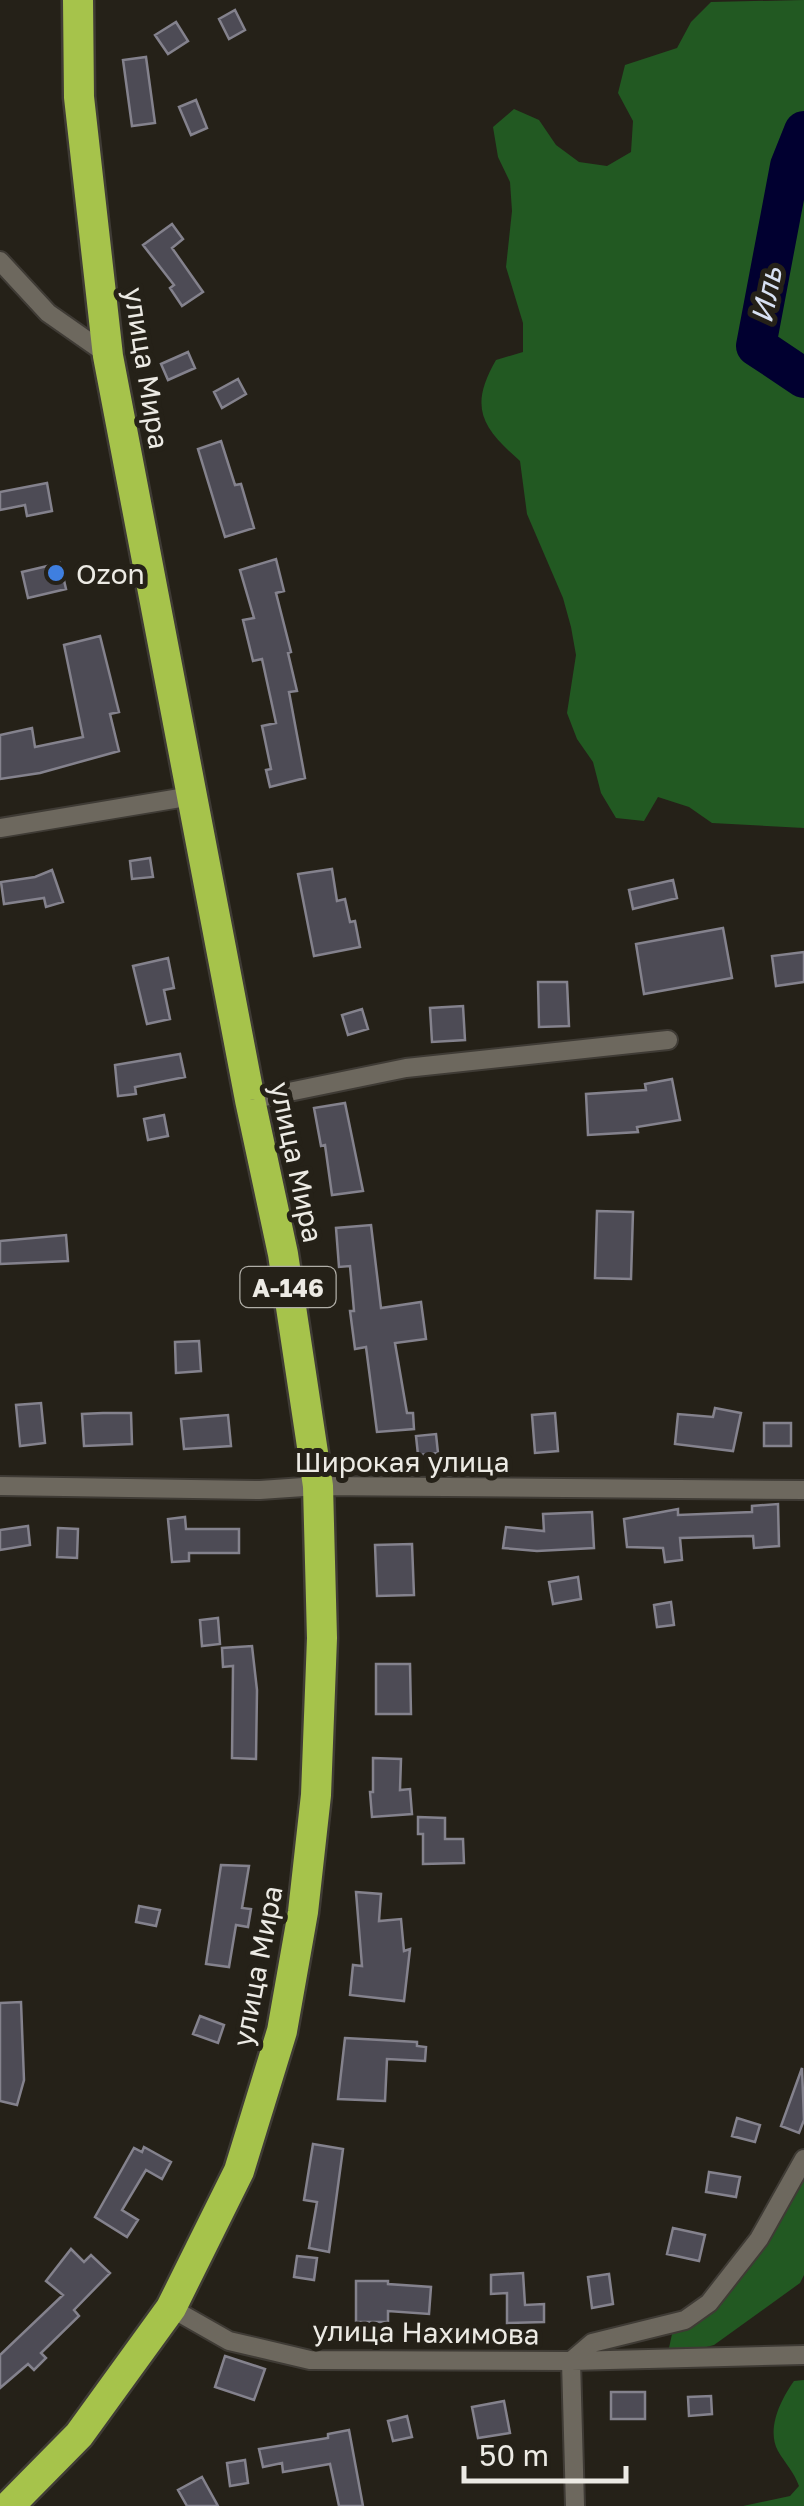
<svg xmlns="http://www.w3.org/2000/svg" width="804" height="2506" font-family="'Golos Text',sans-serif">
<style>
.forest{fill:#225922}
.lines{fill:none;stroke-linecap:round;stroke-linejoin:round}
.river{stroke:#010030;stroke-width:40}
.building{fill:#4d4b55;stroke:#84828d;stroke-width:2.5}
.street-casing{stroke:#3f3b35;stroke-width:22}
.highway-casing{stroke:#3f3b35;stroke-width:35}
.street{stroke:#6d685e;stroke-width:18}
.highway{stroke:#a6c34b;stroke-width:30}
.shop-dot{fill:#3f7fe0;stroke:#252118;stroke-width:4}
.labels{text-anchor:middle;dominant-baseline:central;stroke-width:10;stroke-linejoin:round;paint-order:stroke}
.shield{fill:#252118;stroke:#b0aea7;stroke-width:2.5}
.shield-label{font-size:25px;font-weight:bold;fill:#eceae4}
.street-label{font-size:28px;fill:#eceae4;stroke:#252118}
.poi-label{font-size:28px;fill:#eceae4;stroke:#252118;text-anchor:start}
.water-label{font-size:30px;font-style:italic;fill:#d7e0f2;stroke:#252118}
</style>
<rect width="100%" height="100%" fill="#252118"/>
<path class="forest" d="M804,0v828l-92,-5 -23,-16 -31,-10 -14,24 -28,-3 -15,-25 -8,-31 -16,-23 -10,-26 9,-58 -5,-28 -8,-29 -36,-84 -7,-53c-39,-34 -51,-54 -24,-101l27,-8v-29l-17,-56 6,-56 -2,-29 -12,-25 -5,-30 21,-18 25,11 17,25 23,17 28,4 24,-14 2,-31 -15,-28 7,-28 52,-17 14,-26 20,-20z
M804,2175v100l-4,8 -86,62 -15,4 -30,-1 3,-14 71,-58z
M804,2380v126h-61l47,-10 9,-10c-5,-14 -14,-23 -21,-35 -12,-22 3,-52 16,-70z"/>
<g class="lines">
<path class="river" d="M804,131l-14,35 -34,180 48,32"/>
</g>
<path class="building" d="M235,10l10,20 -16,9 -10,-20z
M176,22l12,19 -20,13 -13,-19z
M146,57l9,66 -23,3 -9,-66z
M196,100l11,28 -16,7 -12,-28z
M172,224l11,15 -11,9 31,44 -21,14 -12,-18 4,-3 -31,-40z
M188,352l7,16 -27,12 -7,-16z
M238,379l8,15 -24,14 -8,-16z
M221,441l14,44 6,-1 13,44 -29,9 -27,-88z
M47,483l5,28 -25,5 -2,-11 -25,5v-18z
M276,559l8,32 -8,2 15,59 -3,1 9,38 -8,1 16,86 -35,9 -4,-17 5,-1 -9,-43 14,-3 -14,-64 -9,2 -10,-41 11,-2 -14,-48z
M60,563l6,26 -38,9 -6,-26z
M100,636l19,76 -9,2 9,37 -79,22 -40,6v-44l32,-7 3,19 48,-10 -19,-92z
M150,858l3,19 -21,2 -2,-18z
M332,869l5,32 8,-2 5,23 5,-1 5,26 -46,9 -16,-82z
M52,870l11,32 -17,5 -2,-9 -40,6 -3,-22 34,-5z
M673,880l4,18 -44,11 -4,-19z
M723,928l9,50 -88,16 -8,-50z
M804,952v30l-28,4 -4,-30z
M168,958l6,30 -10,2 6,29 -23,5 -14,-58z
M538,982h29l2,44 -30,1z
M463,1006l2,34 -33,2 -2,-34z
M362,1009l6,20 -20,6 -6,-20z
M180,1054l5,23 -50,10 1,7 -18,2 -3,-31z
M672,1079l8,41 -43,7 1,5 -50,3 -2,-41 60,-4 -1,-6z
M345,1103l18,88 -31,4 -7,-50 -4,1 -7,-38z
M164,1115l4,21 -20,4 -4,-21z
M597,1211l36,1 -2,67 -36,-1z
M371,1225l10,83 40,-6 5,37 -31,4 12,70h6l1,16 -37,3 -11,-85 -11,2 -5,-38h4l-4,-45 -11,1 -3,-39z
M66,1235l2,26 -68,3v-23z
M199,1341l2,30 -25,2 -1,-31z
M41,1403l4,40 -25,3 -4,-41z
M715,1408l26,5 -8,38 -58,-7 3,-30 35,3z
M103,1413h28l1,31 -48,2 -2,-32z
M555,1413l3,38 -23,2 -3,-38z
M228,1415l3,31 -47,3 -3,-30z
M764,1423h27v23h-27z
M436,1434l2,19 -20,2 -2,-19z
M778,1504l1,42 -25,2 -1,-12 -73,2 2,22 -17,2 -2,-14 -36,-1 -3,-28 54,-10v6l74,-3v-6z
M592,1512l2,36 -57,3 -34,-3 3,-21 38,4 -1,-17z
M185,1517l1,12h53v24h-50v8l-17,1 -4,-43z
M28,1526l2,19 -30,5v-20z
M58,1528l20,1 -1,29 -20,-1z
M412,1544l2,51 -37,1 -2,-51z
M578,1577l3,22 -28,5 -4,-22z
M671,1602l3,23 -17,2 -3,-22z
M218,1618l2,26 -18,2 -2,-26z
M252,1646l5,44 -1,69 -24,-1 1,-92 -10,1 -1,-19z
M376,1664h34l1,50h-35z
M373,1758l28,1 -1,31 10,-1 2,25 -40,3 -2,-25h3z
M418,1817l27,1v21h18l1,24 -41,1v-30h-5z
M221,1865l28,1 -7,42 9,1 -3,18 -12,-2 -7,42 -23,-3z
M356,1892l25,2 -2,27 22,-2 3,32 6,-2 -6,52 -54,-6 3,-30 9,1z
M139,1906l21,4 -4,16 -20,-4z
M21,2002l3,78 -7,25 -17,-4v-98z
M200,2016l24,9 -6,18 -25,-9z
M345,2038l72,4v4l9,1 -1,14 -38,-2 -2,42 -47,-2z
M802,2068l2,52 -5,13 -18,-7z
M737,2118l23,7 -5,17 -23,-6z
M313,2144l30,5 -14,103 -20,-4 8,-46 -13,-2z
M144,2147l27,15 -9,17 -16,-9 -24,40 16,10 -11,17 -32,-20 39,-69 8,4z
M709,2172l31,5 -4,20 -30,-5z
M673,2228l32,7 -6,26 -32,-7z
M71,2249l13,13 7,-7 19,18 -36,37 5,6 -38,37 5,5 -12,12 -6,-6 -28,24v-33l63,-60 -17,-14z
M297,2256l20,2 -3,22 -20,-3z
M523,2273l2,32 19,-1v18l-37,1v-30l-16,1v-19z
M609,2274l4,30 -21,4 -4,-31z
M356,2281h32v3l43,3 -2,27 -41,-3v11h-32z
M225,2356l40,13 -11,31 -39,-13z
M611,2392h34v27h-34z
M711,2396l1,18 -23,2 -1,-19z
M504,2401l6,32 -32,5 -6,-31z
M407,2416l5,21 -19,4 -5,-20z
M349,2430l14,76h-24l-9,-42 -47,8 -1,-9 -19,4 -4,-18 69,-11v-4z
M245,2460l3,23 -18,3 -3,-23z
M202,2477l16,29h-31l-9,-16z"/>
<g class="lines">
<g class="street-casing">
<path id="street" d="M0,261l48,52 60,42
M0,828l192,-32
M250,1100l156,-32 262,-28
M0,1486l260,4 58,-4 486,4
M171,2308l58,33 81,19 261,1 233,-6
M575,2506l-4,-145 21,-18 93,-23 24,-17 50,-64 45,-80"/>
</g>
<g class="highway-casing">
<path id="highway" d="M9,2506l70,-71 92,-127 68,-137 43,-140 21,-119 13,-117 6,-157 -4,-152 -35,-232 -33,-154 -142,-744 -29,-259 -1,-97"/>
</g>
<use href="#street" class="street"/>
<use href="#highway" class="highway"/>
</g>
<circle class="shop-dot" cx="56" cy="573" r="10"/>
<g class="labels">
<rect class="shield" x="240.5" y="1267" width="95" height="40" rx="8"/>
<g class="shield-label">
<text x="288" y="1287">А-146</text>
</g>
<g class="street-label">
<text transform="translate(147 368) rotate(81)">улица Мира</text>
<text transform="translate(297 1162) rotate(78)">улица Мира</text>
<text x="402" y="1461">Широкая улица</text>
<text transform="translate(257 1966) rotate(-79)">улица Мира</text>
<text transform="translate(426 2332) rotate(1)">улица Нахимова</text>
</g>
<g class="poi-label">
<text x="76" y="573">Ozon</text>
</g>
<g class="water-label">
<text transform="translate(766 295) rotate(-79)">Иль</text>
</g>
</g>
<path d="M464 2466v15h162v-15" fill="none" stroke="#eceae4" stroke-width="5"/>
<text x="479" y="2466" font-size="30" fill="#eceae4" stroke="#252118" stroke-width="8" paint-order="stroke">50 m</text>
</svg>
